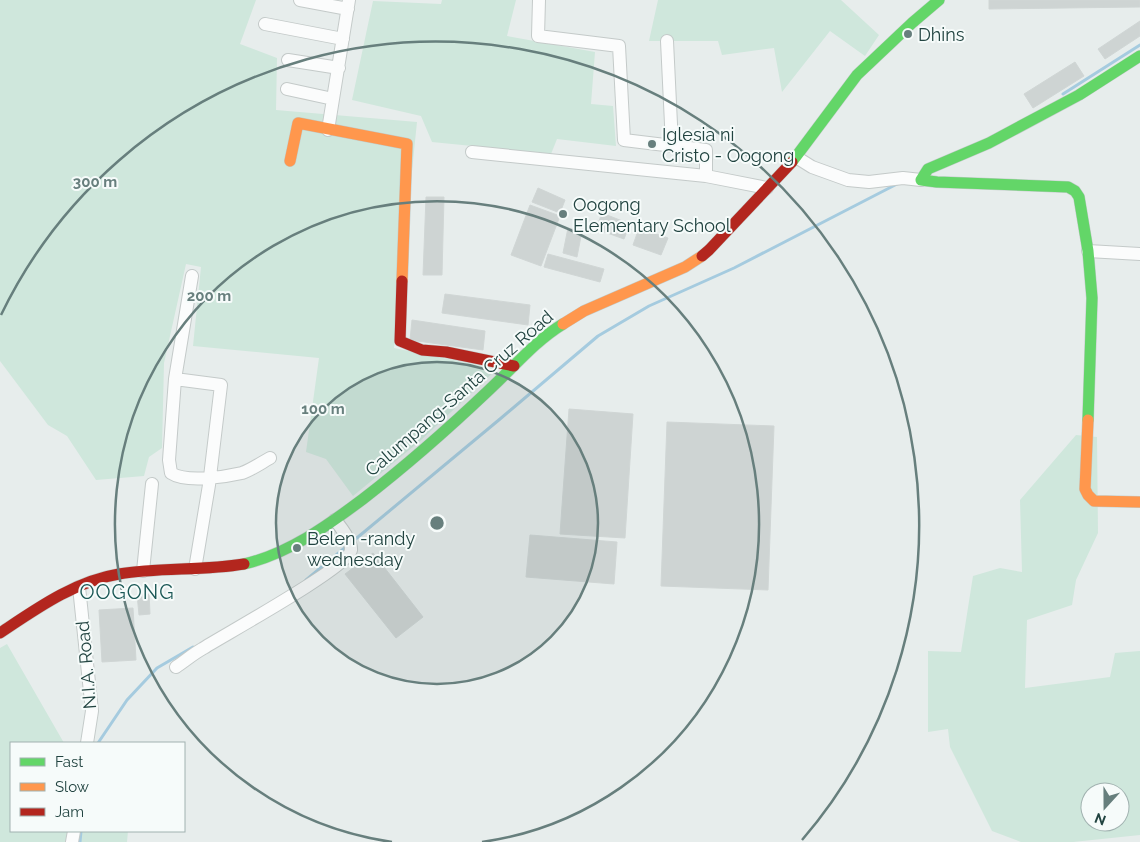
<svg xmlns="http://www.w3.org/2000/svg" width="1140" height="842" font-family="Raleway,sans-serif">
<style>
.green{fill:#cfe7dc;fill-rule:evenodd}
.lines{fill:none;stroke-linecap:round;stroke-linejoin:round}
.stream{stroke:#a5cbdf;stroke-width:3}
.building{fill:#ced4d3;stroke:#d0d6d5}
.street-casing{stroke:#c4cac9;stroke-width:14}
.fast-casing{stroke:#c2cbc9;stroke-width:12}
.slow-casing{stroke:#c2cbc9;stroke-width:12}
.jam-casing{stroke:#c2cbc9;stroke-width:12}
.street{stroke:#fbfcfc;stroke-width:12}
.fast{stroke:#63d668;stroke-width:11}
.slow{stroke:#ff974d;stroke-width:11}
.jam{stroke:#b3261e;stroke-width:11}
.ring{fill:none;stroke:#677f7d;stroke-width:2.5}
.poi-dot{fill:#677f7d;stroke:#f6fbfa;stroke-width:2}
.labels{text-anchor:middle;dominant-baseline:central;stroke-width:4;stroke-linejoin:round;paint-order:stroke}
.poi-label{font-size:18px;fill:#224441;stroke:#f6fbfa;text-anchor:start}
.street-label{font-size:18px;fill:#224441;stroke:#f6fbfa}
.quarter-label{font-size:20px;letter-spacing:1px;fill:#1b5856;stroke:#f6fbfa}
.centre{fill:#677f7d;stroke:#f6fbfa;stroke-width:2.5}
.ring-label{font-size:15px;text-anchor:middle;font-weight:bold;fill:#677f7d;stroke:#f6fbfa;stroke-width:4;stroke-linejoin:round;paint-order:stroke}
</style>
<rect width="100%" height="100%" fill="#e7edec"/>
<path class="green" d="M0,0h256l-16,44 37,14 -1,52 141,12 -23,226 103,21 -77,72 -67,55 -27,-37 -20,-7 13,-94 -126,-12 8,-79 -15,-3 -22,99 -2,85 -13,9 -5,19 -48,4 -29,-44 -19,-11 -48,-64z
M442,0h74l-9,36 88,16 -4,52 22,2 3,40 -59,-7 -6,15 -119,-12 -11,-26 -69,-16 21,-99 68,3z
M658,0h183l38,35 -14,21 -35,-25 -48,61 -8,-44 -52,7 -4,-14h-69z
M1076,435l21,2 1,96 -22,47 -4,25 -45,15 -2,68 85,-11 5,-24 25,-2v184l-67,7h-52l-29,-11 -42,-84 -2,-18 -20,3v-81l33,1 12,-76 27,-8 22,4 -2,-72zM1090,792h30v30h-30z
M7,644l57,99h-53v88h117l-1,11h-127v-194z"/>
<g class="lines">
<path class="stream" d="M1063,94l77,-49
M352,542l148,-123 98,-83 51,-30 85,-38 163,-84
M306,580l41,-34
M98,743l29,-43 30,-32 36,-21
M80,842l1,-11"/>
</g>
<path class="building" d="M989,0h151v7l-151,2z
M1140,21v15l-35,23 -7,-10z
M1075,62l9,14 -51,32 -9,-14z
M538,188l27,12 -5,13 -28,-11z
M426,197h18l-2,78h-19z
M530,205l30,11 -19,50 -30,-11z
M602,213l28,11 -6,15 -28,-10z
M568,228l14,3 -5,26 -14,-4z
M639,228l29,10 -7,17 -28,-10z
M548,254l56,15 -4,13 -56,-15z
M445,294l85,11 -2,20 -86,-12z
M412,320l73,11 -2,19 -73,-10z
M569,409l64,5 -8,124 -65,-4z
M667,422l107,4 -6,164 -107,-4z
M530,535l87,7 -3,42 -88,-7z
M373,553l50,64 -27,21 -51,-64z
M149,592l1,22 -11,1 -2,-21z
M133,608l3,52 -34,2 -3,-52z"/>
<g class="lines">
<g class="street-casing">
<path id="street" d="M300,0l48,9
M539,0l-1,36 81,10 5,94 82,10v26
M265,24l78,15
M667,41l5,104
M288,60l51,8
M287,89l46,10
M328,130l21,-130
M472,152l234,24 61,12
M796,157l16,10 36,13 21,2 34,-4 18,2
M1088,251l52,3
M192,276l-17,103 -6,81 2,13c15,10 54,4 71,0 9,-3 19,-10 28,-15
M175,379l46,6 -12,100 -14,84
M143,571l9,-87
M79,587l13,124 -5,32
M176,667c9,-6 17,-13 26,-18 20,-13 147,-82 149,-99 1,-8 -11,-24 -16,-30
M72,842l2,-11"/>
</g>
<g class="fast-casing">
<path id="fast" d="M792,162l65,-87 55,-52 27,-23
M1088,420l4,-122 -4,-47 -9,-54 -4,-6 -7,-4 -131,-5 -16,-2 7,-11 61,-26 90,-48 61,-39
M244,564c44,-10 83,-38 119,-65 44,-34 86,-71 126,-109 24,-22 46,-49 74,-66"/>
</g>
<g class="slow-casing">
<path id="slow" d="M290,161l8,-38 109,21 -5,137
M563,324l21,-13 101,-44 17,-11
M1088,420l-3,69 3,6 6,6 46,1"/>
</g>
<g class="jam-casing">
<path id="jam" d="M702,256l7,-6 83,-88
M402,281l-2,60 22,9 24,2 68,14
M0,633c36,-24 75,-52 119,-59 41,-7 83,-3 125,-10"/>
</g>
<use href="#street" class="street"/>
<use href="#fast" class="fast"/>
<use href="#slow" class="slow"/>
<use href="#jam" class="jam"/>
</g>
<circle cx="437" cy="523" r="161" fill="#677f7d" fill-opacity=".12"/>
<g class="ring">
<circle cx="437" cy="523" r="161"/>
<path d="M392 842A322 322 0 1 1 482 842"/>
<path d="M1 315A483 483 0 1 1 802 840"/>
</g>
<g class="poi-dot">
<circle cx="908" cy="34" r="5"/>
<circle cx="652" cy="144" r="5"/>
<circle cx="563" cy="214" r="5"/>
<circle cx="297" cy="548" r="5"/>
</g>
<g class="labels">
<g class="poi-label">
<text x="918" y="34">Dhins</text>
<text x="662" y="134">Iglesia ni<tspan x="662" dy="21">Cristo - Oogong</tspan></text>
<text x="573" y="204">Oogong<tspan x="573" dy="21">Elementary School</tspan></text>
<text x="307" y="538">Belen -randy<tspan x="307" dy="21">wednesday</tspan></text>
</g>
<g class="street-label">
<text transform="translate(459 393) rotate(-41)">Calumpang-Santa Cruz Road</text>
<text transform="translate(86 665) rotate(-95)">N.I.A. Road</text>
</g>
<g class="quarter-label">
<text x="127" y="592">OOGONG</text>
</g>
</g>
<circle cx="437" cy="523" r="8" class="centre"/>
<g class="ring-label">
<text x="95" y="187">300 m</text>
<text x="209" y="301">200 m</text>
<text x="323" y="414">100 m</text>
</g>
<rect x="10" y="742" width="175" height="90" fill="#f6fbfa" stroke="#a1b2b0"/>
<rect x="20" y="758" width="25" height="8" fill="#63d668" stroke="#a1b2b0"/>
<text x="55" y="767" font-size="15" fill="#224441">Fast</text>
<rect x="20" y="783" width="25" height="8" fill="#ff974d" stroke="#a1b2b0"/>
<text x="55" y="792" font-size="15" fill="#224441">Slow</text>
<rect x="20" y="808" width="25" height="8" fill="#b3261e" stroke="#a1b2b0"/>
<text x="55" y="817" font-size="15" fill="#224441">Jam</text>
<g transform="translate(1105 807) rotate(201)"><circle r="24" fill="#f6fbfa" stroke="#a1b2b0"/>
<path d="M0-4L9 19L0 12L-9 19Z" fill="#677f7d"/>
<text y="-8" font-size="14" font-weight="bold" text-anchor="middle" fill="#224441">N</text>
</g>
</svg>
